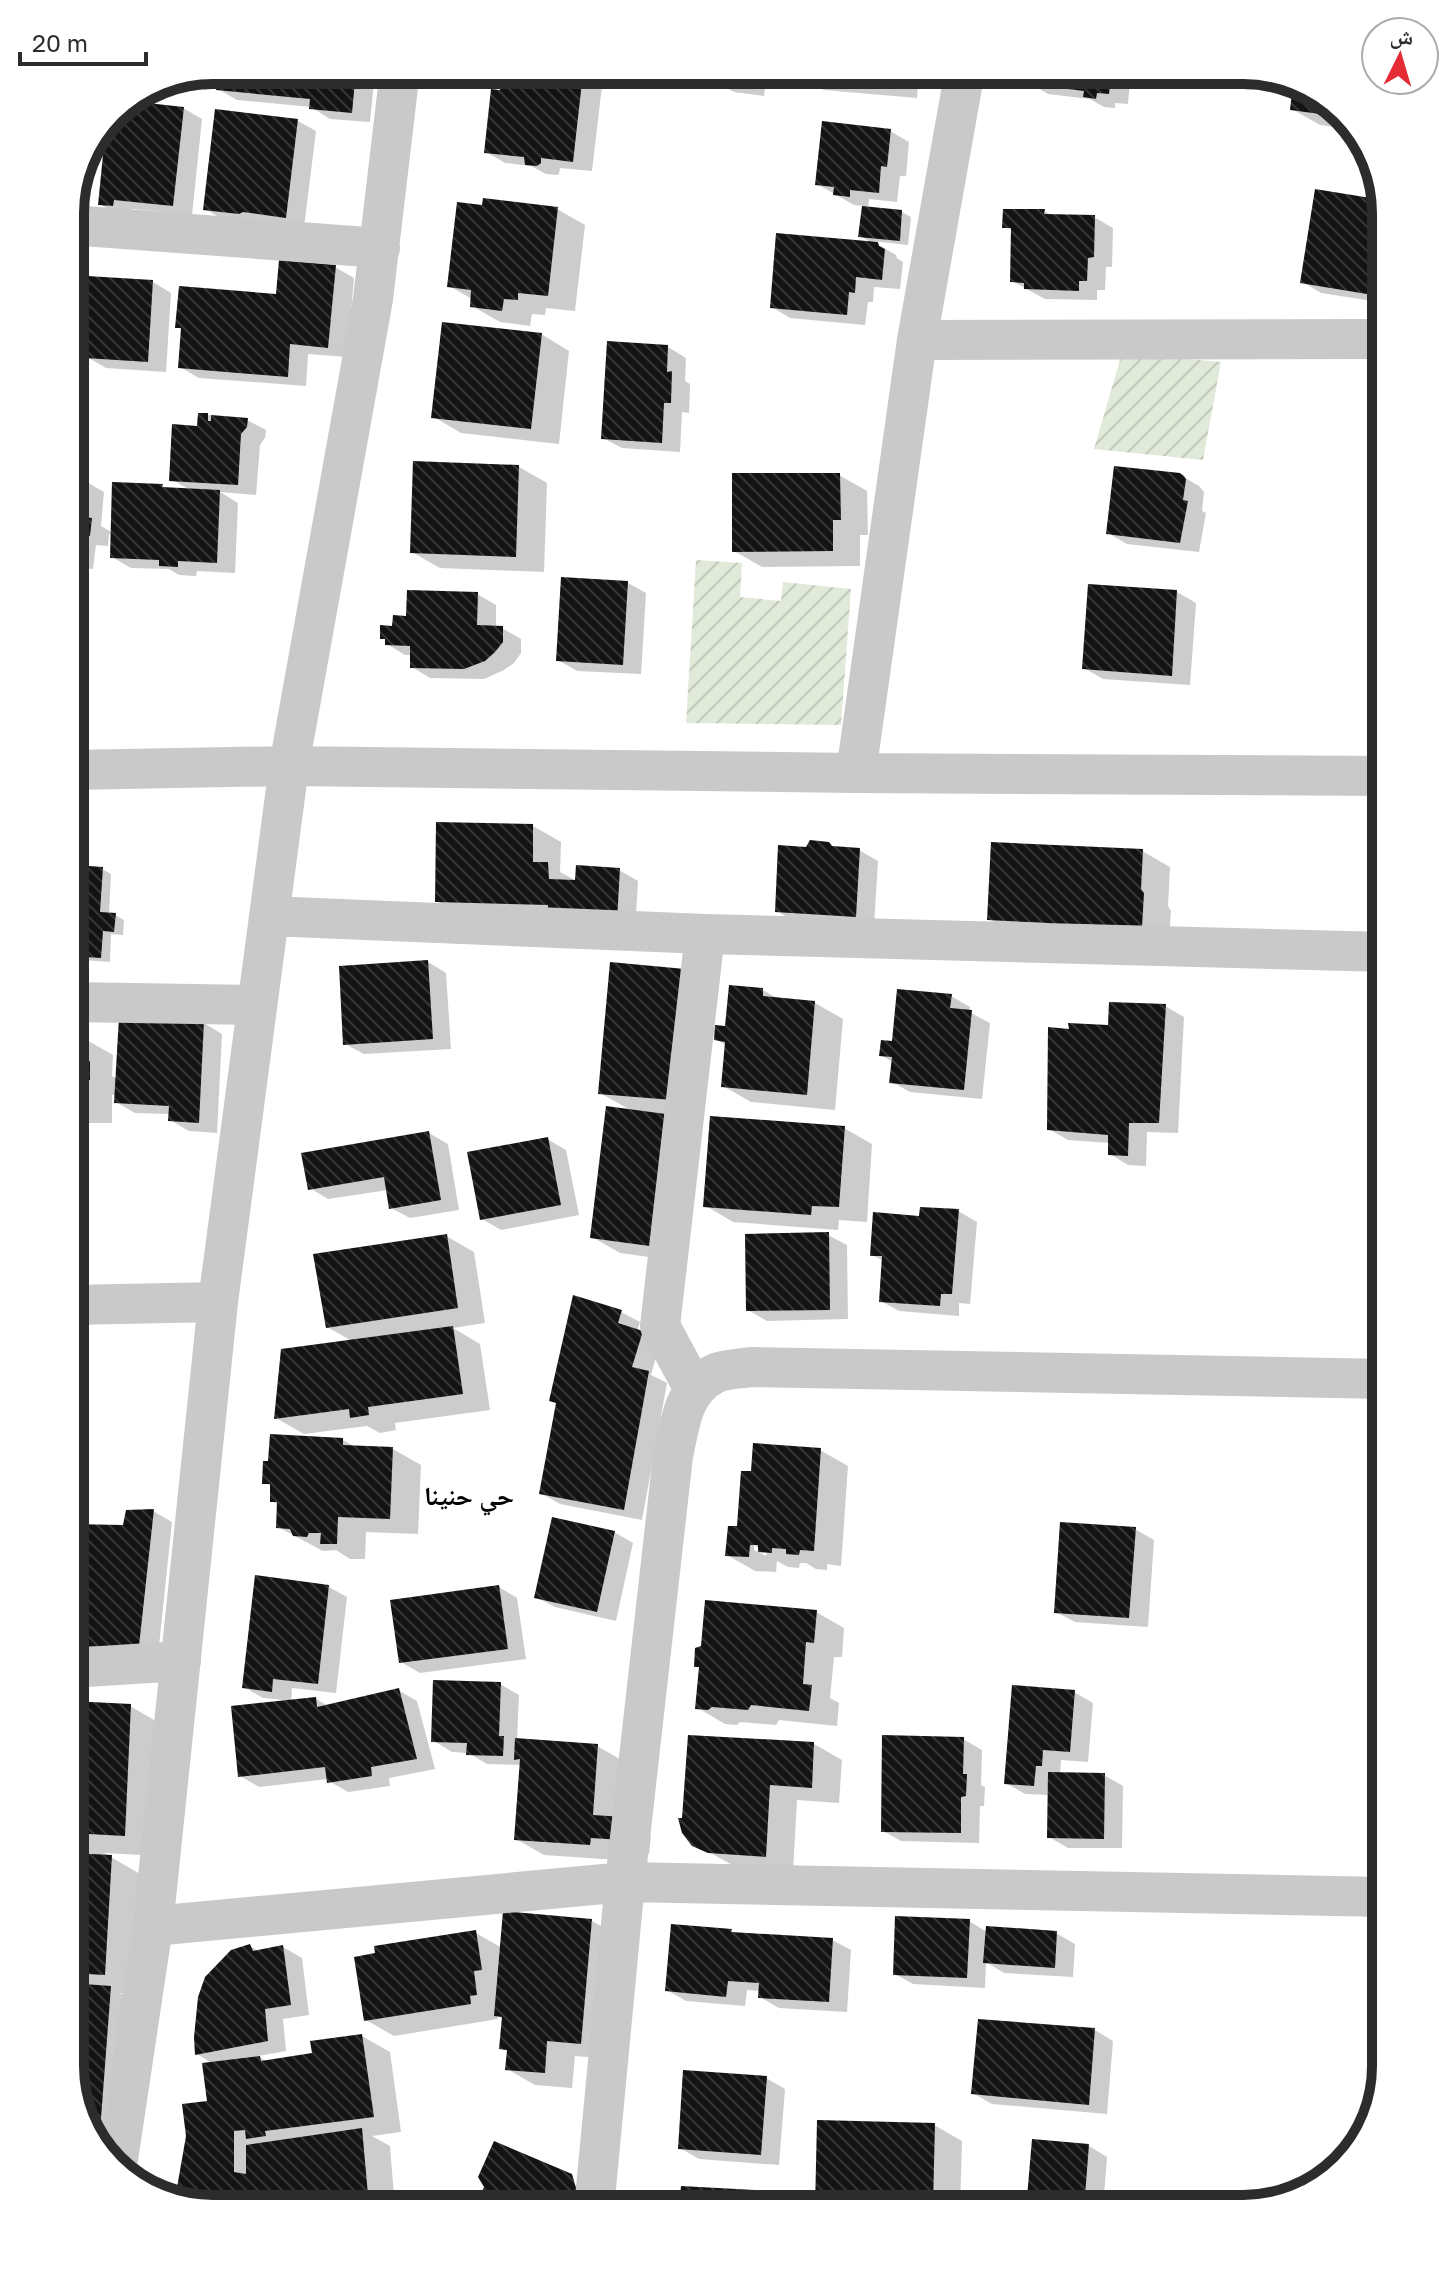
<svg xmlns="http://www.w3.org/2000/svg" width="1456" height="2279" font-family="'Golos Text','Noto Naskh Arabic',sans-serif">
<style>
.garden{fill:url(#garden-furrows)}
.shadow{fill:#0003;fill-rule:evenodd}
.building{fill:url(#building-back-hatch)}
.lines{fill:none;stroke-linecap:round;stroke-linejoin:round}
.minor{stroke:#c9c9c9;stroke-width:40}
.labels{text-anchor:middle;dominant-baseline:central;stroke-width:8;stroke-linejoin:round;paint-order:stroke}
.neighbourhood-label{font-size:26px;font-weight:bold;fill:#000;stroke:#fff}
.rim{fill:none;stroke:#2c2c2c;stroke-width:10}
</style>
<defs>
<pattern id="garden-furrows" width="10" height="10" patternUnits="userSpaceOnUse" patternTransform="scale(2)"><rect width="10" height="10" fill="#e1ead9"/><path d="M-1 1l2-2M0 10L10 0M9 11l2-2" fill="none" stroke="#c1c9ba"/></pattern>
<pattern id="building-back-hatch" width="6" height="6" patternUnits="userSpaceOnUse" patternTransform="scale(2)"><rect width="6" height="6" fill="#131313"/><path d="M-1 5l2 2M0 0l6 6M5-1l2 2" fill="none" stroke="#363636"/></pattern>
</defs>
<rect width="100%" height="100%" fill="#fff"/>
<path class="garden" d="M1122,353l99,9 -18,98 -109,-11z
M696,560l46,3 -2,34 41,4 2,-19 68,7 -10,136 -155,-2z"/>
<path class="shadow" d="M220,70h145l-1,6 10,6 -4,40 -40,-3 -19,-12 -74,-7 -19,-11z
M504,70h75v5l23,11 -10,85 -32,-3 -1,6 -2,1 -11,-1 -15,-8 -26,-3 -19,-11 16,-60z
M689,70h78l-3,26 -30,-4 -28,-16 1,-4z
M797,70h122l-2,28 -93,-8 -28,-17z
M1031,70h100l-3,34 -13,-1v5l-11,-1 -14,-8 -42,-5 -18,-11z
M1161,70h55l-1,10 -43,-3z
M209,71l-2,19 -55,-5 7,-4z
M1295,85l27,9 32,36 -34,-5 -28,-16z
M126,102l57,6 19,11 -10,96 -60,-6 -1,7 -13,-1 -18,-11 9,-85 3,-7z
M298,121l18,10 -12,96 -80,-7 -19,-11z
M890,131l19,11 -3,34h-6l-3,26 -28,-3 -1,10 34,3 9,5 -3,28 -36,-4 24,14 1,3 6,4 -3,27 -26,-2 -1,15h-5l-3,23 -75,-7 -18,-11 102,-63 -14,-8 4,-30 -10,-1 -37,-21z
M1316,192l68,10 2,11v90l-65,-10 -18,-11z
M557,209l28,16 -10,86 -29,-3 -1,7 -13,-1 -2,12 -30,-4 -28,-16v-7l-23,-13z
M1044,211l9,5 41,1 19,11 -1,39h-6l-1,23h-8v10l-52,-1 -33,-18 1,-50 -9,-5z
M335,267l19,11 -7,79 -39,-3 -2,32 -107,-8 -19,-11 3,-37 -6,-3 100,-31z
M70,273l16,1 9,4 58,4 18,11 -5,79 -60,-4 -19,-11 2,-22 -19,-2z
M541,334l28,17 -10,93 -98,-11 -27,-16z
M668,347l18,11 -1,23 5,3 -1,29 -7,-1 -2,40 -58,-4 -19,-10z
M208,415l39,5 19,10 -1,8 -5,7 -4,50 -36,-3 18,11 -3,70 -38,-2 -1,5 -17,-1 -10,-6 -38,-1 -19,-11 1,-23h-4l-1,12 -12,-1 -3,24 -23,-2v-88l15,2 19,11 -3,34 12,7 49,-47 7,3 21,1 -19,-11z
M519,467l28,16 -3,89 -104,-4 -28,-16z
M839,475l28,16 1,44h-8v31l-98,1 -28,-16z
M1180,475l19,11 5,6 -2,19 4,2 -7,39 -72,-8 -19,-11z
M628,583l18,10 -5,81 -64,-3 -19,-11z
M1177,592l19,11 -6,82 -87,-6 -19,-11z
M477,594l19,11v23h6l19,11v14l-7,10 -10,7 -20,9 -54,-1 -18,-11v-12h-7l-18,-11v-4l-5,-2 26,-20z
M533,826l28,16 -1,30 17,9 42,-11 19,11 -3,50 -170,-14 -28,-16z
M828,844l8,4 23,2 19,11 -4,65 -79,-4 -18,-11 30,-62z
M1142,851l28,16 -2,39 3,5 -2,31 -152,-7 -28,-16z
M102,869l9,5 -2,40 6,1 9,5 -1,15 -12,-1 -1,28 -40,-3v-86z
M428,962l18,11 5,76 -87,5 -19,-10z
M684,971l1,291 -65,-9 -28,-16 40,-126 -32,-18z
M763,990l15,9 37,4 28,16 -8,91 -84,-8 -28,-16 4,-40 -11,-7z
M951,996l19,11 -1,5 21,11 -8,76 -72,-7 -18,-10 1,-20 -12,-7z
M1165,1006l19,11 -6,116 -31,-1 -1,34 -18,-1 -18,-11v-11l-42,-3 -19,-11 22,-98 39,-4z
M204,1023l18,11 -5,99 -28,-2 -19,-11 1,-6 -36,-1 -19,-11 1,-7h-5v28h-42v-84h15l28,16 -1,21 6,3z
M844,1128l28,16 -5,78 -28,-2 -1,10 -105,-8 -27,-16z
M429,1133l19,11 11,66 -49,8 -19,-10 -3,-18 -60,9 -18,-11z
M547,1139l19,11 13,65 -78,15 -19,-11z
M958,1211l19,11 -7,82 -11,-1v13l-60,-5 -18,-10 3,-40 -12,-6 49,-37z
M828,1235l19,10 1,74 -81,2 -19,-11z
M446,1236l28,16 11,71 -32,5 27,16 10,66 -95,13 1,7 -16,3 -13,-7 -63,8 -28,-16 76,-77 -25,-14z
M621,1312l19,10 -3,9 23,12 -9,32 16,8 -25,137 -82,-16 -19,-11 17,-89 -7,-4z
M70,1376l18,10 -4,118h-14z
M343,1440l14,8 36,1 28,16 -3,69 -52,-2 -1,27h-15l-14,-9 -13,1 -45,-24 1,-22 -7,-4v-14l-8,-5z
M820,1450l28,16 -7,100 -14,-2v6l-11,-1 -10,-6h-6l-1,5 -11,-1 -11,-6 -1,11 -21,-1 -28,-16 12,-27zM754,1545l13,7 -1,4 -12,-6z
M153,1511l19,11 -14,134 -88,1v-131l55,1z
M1135,1529l19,11 -6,87 -73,-5 -19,-10z
M614,1532l19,11 -17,78 -61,-14 -19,-10z
M329,1587l18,10 -11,96 -44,-5 -1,14 25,-3 12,7 70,-16 19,11 18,68 -46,9 1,8 -42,6 -19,-11 -1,-2 -69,8 -19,-11 44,-76 -21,-2 -19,-11z
M499,1587l18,11 9,61 -106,14 -19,-11z
M816,1612l28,16 -2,29h-8l-4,41 9,5 -2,23 -58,-6 -3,5 -36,-3 -3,3 -12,-1 -27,-16 3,-40 -5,-3z
M500,1684l19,11 -2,45 80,6 28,16 -2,57 28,16 -2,19 -30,-2 -1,8 -74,-5 -28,-16 5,-74 -34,-1 -19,-11 -16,-1 -18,-11z
M1074,1692l19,11 -5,59 -27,-2 -1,15h44l19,11 -1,62h-54l-19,-11 1,-42 -25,-1 -19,-11z
M70,1703l60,3 36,21 -6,129 -56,-3 43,25 -6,117 -21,-2 19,11 -25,158 -29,-32 -15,-64z
M963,1739l19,11 -1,35 4,2 -1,19h-4l-1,37 -78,-2 -18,-10z
M814,1744l28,16 -3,43 -42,-3 -4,72 -55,-4 -44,-24z
M592,1921l28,16 -11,122 -34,-3 -3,32 -37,-3 -28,-16 2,-17 -8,-4 3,-29 -7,-3 1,3 -104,17 -28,-16 110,-87 26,15z
M969,1921l18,11 69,1 19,11 -2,33 -69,-4 -18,-11 -1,26 -72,-4 -18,-10z
M673,1926l59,5 5,3 95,6 19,10 -4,62 -68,-4 -19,-11 1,-6 -14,-1 -2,16 -59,-5 -19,-11z
M250,1946l10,6 23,-5 19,11 7,57 -26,4 3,32 -28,5 9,6 48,-7 47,-19 28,16 11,80 -29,4 18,10 5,63h-191l5,-106 4,-39 -16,-10z
M1095,2030l18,11 -6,73 -115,-10 -19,-11z
M766,2078l19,11 -6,76 -80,-6 -19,-11z
M934,2125l28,16 -2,68h-139l-3,-2z
M1089,2146l18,11 -4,52h-75z
M773,2193l26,16h-118z"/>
<path class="building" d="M218,70h138l-4,43 -43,-4 1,-10 -94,-9z
M502,70h56l25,3 -10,89 -32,-4v5l-4,3 -12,-1 -1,-8 -40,-4 7,-64 9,1z
M705,70h33l-2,11 -32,-4z
M795,70h95l-1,13 -95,-8z
M1029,70h83l-3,24 -12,-1 -1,6 -13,-2 1,-6 -56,-7z
M1293,84l29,10 21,23 -53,-7z
M129,101l55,6 -11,99 -59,-6 -1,6 -15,-1 8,-80 6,-13z
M215,109l83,10 -12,99 -43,-6 -4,2 -36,-4z
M822,121l69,8 -4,38 -6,-1 -2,27 -29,-3v7l-17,-2 1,-8 -19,-2z
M1315,189l68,11 3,13v35l-7,48 -79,-13z
M483,198l75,9 -10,89 -30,-3v7l-14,-1 -2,12 -32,-4 1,-17 -24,-3 10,-85 25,3z
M862,206l40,4 -2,31 -42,-4z
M1003,209h42l-1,5 51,1 -1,42 -6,1 -1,23h-8v10l-55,-2v-6l-14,-1 1,-54h-9z
M776,233l102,9 1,4 6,3 -3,31 -26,-3 -1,16 -6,-1 -2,23 -77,-7z
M279,260l57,5 -8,83 -38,-4 -2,33 -110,-9 3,-40h-6l4,-42 97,8z
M70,271l17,1v4l66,4 -5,82 -63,-4 3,-47 -6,-1 -1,16 -11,-1z
M442,322l100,11 -11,96 -100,-11z
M607,341l61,4 -1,27 5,-1 -1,32h-7l-2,40 -61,-4z
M198,413h10v8h3v-6l37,3 -1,9 -6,7 -3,51 -69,-4 3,-57 25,2z
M413,461l106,4 -3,92 -106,-4z
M1114,466l66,7 4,3 2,3 -3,21 5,1 -8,42 -74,-9z
M732,473h108l1,47h-8v31l-101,1z
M70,477l16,2 -4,38 10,1 -2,18 -12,-1 -3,25 -5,-1z
M112,482l51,2 -1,3 58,3 -3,73 -39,-2v6l-19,-1v-6l-49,-2z
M561,577l67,4 -5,84 -67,-4z
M1088,584l89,6 -5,86 -90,-7z
M407,590l71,2 -1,33 26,1v16l-8,10 -10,9 -21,8 -54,-1v-22l-25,-1v-6h-5v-14l12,1 1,-11 13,1z
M436,822l97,2v38h15l1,17 26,1 1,-15 44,3 -3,53 -70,-4 1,-12 -113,-3z
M810,840l19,2 3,4 28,2 -4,69 -81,-5 3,-67 28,2z
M991,842l152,7 -2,40 3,4 -2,34 -70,-3 -1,8 -23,-1v-8l-61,-3z
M75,865l28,2 -3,45 16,1 -2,19 -11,-1 -2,27 -31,-2v-85h4z
M428,960l5,79 -90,6 -4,-79z
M610,962l75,7 -12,131 -75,-6z
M729,985l34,3v8l52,5 -8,94 -86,-8 4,-45 -11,-2 1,-15 10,1z
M897,989l55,5 -2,14 22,2 -8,80 -75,-7 3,-26 -13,-1 2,-16 11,1z
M1109,1002l57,2 -7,119h-30l-1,33 -20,-1v-20l-61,-5 1,-103 21,2 -1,-6 40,2z
M119,1017l85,4 -5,102 -31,-2 1,-15 -55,-3z
M70,1037h15v23l5,1v19h-5v28h-15z
M606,1106l67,9 -16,132 -67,-9z
M710,1116l135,10 -6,81 -27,-1 -1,9 -108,-8z
M429,1131l12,69 -52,9 -5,-32 -76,13 -7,-37z
M548,1137l13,68 -81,15 -13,-68z
M920,1207l39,2 -7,85h-11l-1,12 -61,-4 3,-46h-12l3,-44 46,4z
M829,1232l1,78 -84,1 -1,-77z
M447,1234l11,74 -132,20 -13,-74z
M573,1295l49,15 -4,13 25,8 -11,36 17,4 -25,139 -85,-16 17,-91 -7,-2z
M453,1326l10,68 -95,13 1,8 -19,3 -1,-9 -75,10 7,-70z
M270,1434l73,4v7l50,2 -3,72 -52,-2 -1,27h-17l1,-11h-12l-2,4 -14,-1 -3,-7 -14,-1 1,-26h-7v-18h-8l1,-23h5z
M753,1443l68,5 -7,103 -14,-1 -1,5 -13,-1v-5l-14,-1v5l-14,-1v-7h-8l-1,12 -24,-1 3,-30h9l4,-55h10z
M154,1509l-15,137 -69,1v-123l53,1 3,-15z
M552,1517l63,14 -18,81 -63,-14z
M1060,1522l76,5 -7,91 -75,-5z
M255,1575l74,10 -11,99 -45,-5 -1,13 -30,-4z
M499,1585l9,64 -109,14 -9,-63z
M705,1600l112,10 -3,33 -8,-1 -3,42 9,1 -3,26 -58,-6 -3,5 -36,-3 -4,3 -13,-1 4,-42h-5l1,-19 6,-2z
M433,1680l68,2 -2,54h5l-1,20 -37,-1 1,-12 -36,-1z
M1012,1685l63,5 -5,62 -27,-2 -1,16h-6l-2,20 -30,-2z
M399,1688l18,71 -46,8 1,9 -45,7 -2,-16 -87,10 -7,-71 85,-9 1,10z
M70,1701l61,3 -6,132 -55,-3z
M688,1735l126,7 -2,46 -42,-3 -4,72 -58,-4 -16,-7 -10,-13 -4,-15h4z
M882,1735l82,2 -1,37h4l-1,22 -5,1v36l-80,-1z
M515,1738l83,6 -5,71 31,2 -2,23 -31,-2 -1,7 -76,-5 6,-81 -6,1z
M1048,1772l57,1 -1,66 -57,-1z
M70,1853l42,2 -7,120 -35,-2z
M503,1911l89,8 -11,125 -34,-3 -2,32 -40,-3 2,-20 -8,-1 3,-32 -8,-1z
M895,1916l75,3 -3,59 -74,-3z
M671,1924l61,5 -1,3 102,6 -4,64 -71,-4 1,-15 -31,-2 -2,16 -61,-6z
M986,1926l71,5 -2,37 -72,-5z
M476,1930l6,40 -8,1 3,24 -7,1 1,8 -107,17 -10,-64 21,-4 -1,-7z
M250,1944l3,7 30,-6 8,60 -26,4 3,32 -73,14 -1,-18 4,-40 7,-20 26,-27z
M70,1983l41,3 -12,159 -14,-15 -15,-64z
M978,2019l117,9 -6,77 -118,-11z
M362,2034l12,83 -109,14 1,5 -20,3 -1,-9 -11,1v41l12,2v-29l116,-17 7,78 -24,3h-98v-16l-11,-1 -3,17h-29l-29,-10 11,-63 -4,-32 25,-3 -5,-38 58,-7 1,5 51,-8 -2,-12z
M683,2070l84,6 -6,79 -83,-6z
M817,2120l118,3 -2,82 -66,-1 -1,5 -51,-1z
M1032,2139l57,5 -5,65h-58z
M494,2141l78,33 7,24 -3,11h-93l2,-5 -7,-3 6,-14 -6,-10z
M681,2186l92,5 -1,18h-93z"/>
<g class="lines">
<path class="minor" d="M70,225l310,23
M917,340l469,-1
M70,770l219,-4 567,7 530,3
M856,773l61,-433 48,-270
M269,916l436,18 681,18
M70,1002l187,3
M70,1305l148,-3
M694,1389l-34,-63 45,-392
M70,1668l111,-7
M153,1926l472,-44 761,15
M117,2166l36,-240 65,-624 71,-536 84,-467 27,-229
M594,2209l31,-327 48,-426c7,-32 9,-65 41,-82 10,-5 26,-5 37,-7l635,12"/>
</g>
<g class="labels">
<g class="neighbourhood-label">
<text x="469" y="1495">حي حنينا</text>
</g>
</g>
<path d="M0 0H1456V2279H0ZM213 84H1243A129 129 0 0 1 1372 213V2066A129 129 0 0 1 1243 2195H213A129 129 0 0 1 84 2066V213A129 129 0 0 1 213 84Z" fill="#fff" fill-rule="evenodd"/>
<path class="rim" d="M213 84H1243A129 129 0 0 1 1372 213V2066A129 129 0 0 1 1243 2195H213A129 129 0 0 1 84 2066V213A129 129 0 0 1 213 84Z"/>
<g transform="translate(1400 56) rotate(5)"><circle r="38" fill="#ffffff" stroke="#ababab" stroke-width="2"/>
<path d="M0-6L14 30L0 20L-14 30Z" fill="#e52c35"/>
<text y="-12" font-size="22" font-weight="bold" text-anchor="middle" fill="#2c2c2c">ش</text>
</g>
<path d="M20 52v12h126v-12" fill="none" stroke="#2c2c2c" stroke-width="4"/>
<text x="32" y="52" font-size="24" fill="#2c2c2c" stroke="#ffffff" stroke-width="6" paint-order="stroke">20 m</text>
</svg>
